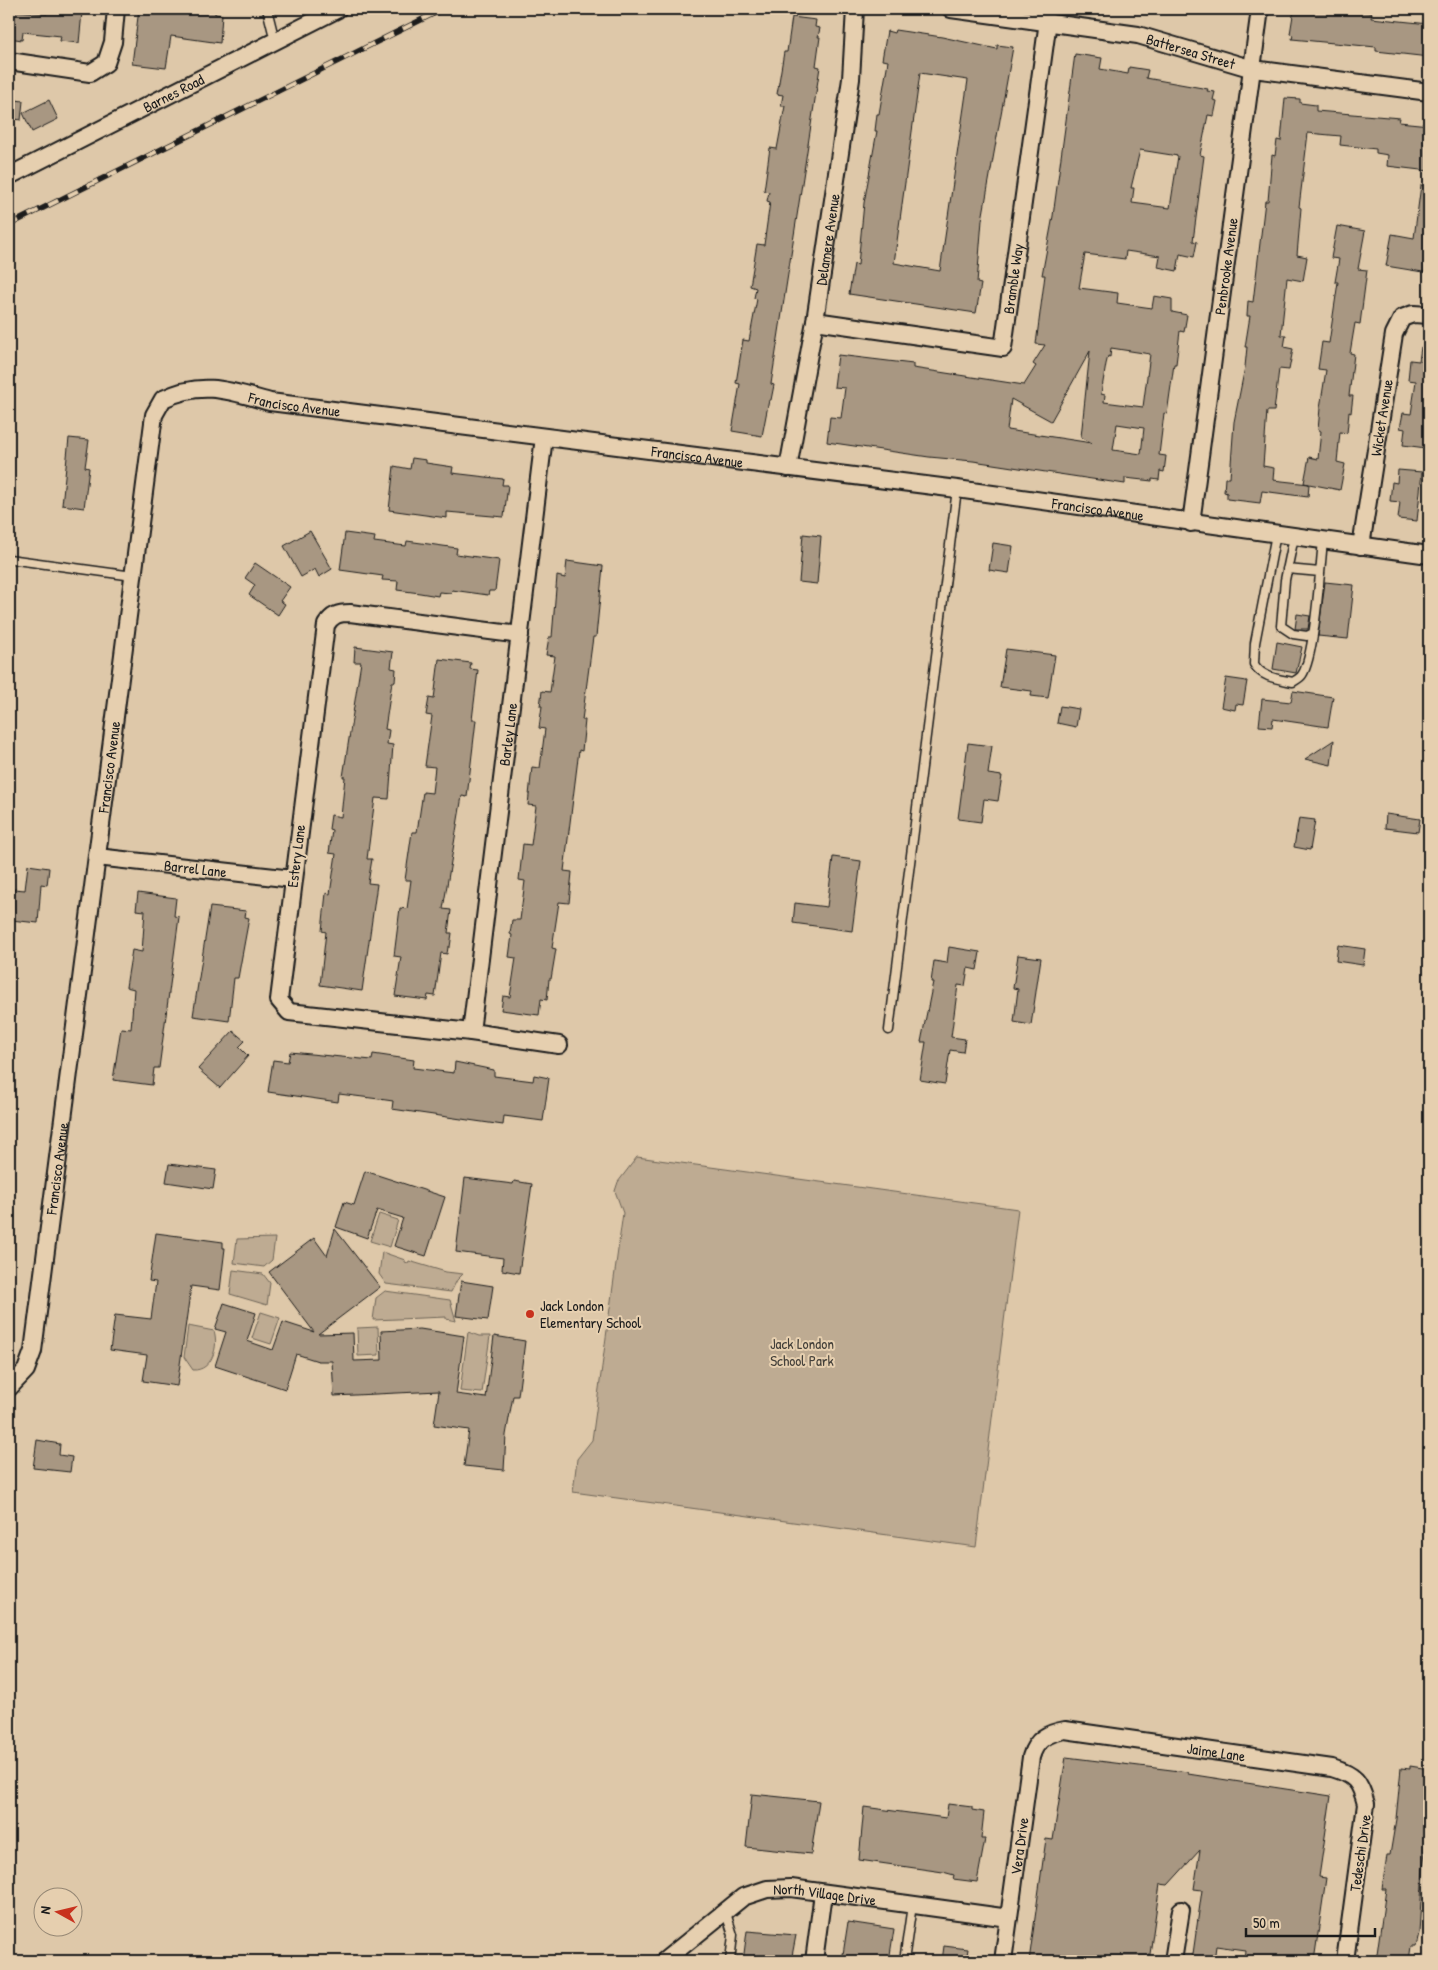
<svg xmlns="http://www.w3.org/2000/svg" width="1438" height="1970" font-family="'Patrick Hand',sans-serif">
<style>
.green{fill:#beab92;stroke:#6d6457}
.building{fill:#a89782;stroke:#1c1c1c;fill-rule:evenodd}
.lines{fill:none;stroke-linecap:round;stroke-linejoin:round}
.lane-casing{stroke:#1c1c1c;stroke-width:11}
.street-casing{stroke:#1c1c1c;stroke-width:20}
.lane{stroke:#e6cfaf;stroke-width:8}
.street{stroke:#e6cfaf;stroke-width:16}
.rail-casing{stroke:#1c1c1c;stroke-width:5.5}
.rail{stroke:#e6cfaf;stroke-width:4;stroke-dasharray:11;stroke-linecap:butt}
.poi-dot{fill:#c8321e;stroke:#e6cfaf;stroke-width:2}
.labels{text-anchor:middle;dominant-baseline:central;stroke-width:4;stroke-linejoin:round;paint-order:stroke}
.street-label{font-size:15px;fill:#1c1c1c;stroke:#e6cfaf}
.poi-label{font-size:15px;fill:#1c1c1c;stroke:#e6cfaf;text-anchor:start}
.park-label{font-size:15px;fill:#44403a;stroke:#e6cfaf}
</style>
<rect width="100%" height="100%" fill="#dec8a9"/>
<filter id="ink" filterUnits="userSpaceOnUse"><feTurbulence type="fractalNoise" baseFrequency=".02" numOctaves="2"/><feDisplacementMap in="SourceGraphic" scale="10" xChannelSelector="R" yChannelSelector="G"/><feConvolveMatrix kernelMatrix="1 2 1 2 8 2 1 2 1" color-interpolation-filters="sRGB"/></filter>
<g filter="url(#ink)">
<path class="green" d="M637,1157l381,52 -42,338 -403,-55 4,-33 15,-19 31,-227 -8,-22 3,-9z
M379,1214l19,6 -8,27 -20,-6z
M275,1238l-3,22 -8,7 -30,-4 3,-24z
M382,1252l23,8v2l3,1 1,-2 37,11 17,2 -6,6 -6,12 -65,-8 -7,-10z
M233,1270l30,4 7,9 -3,22 -37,-11z
M385,1291l65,9 6,21 -10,-2v-2l-73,3 3,-22z
M261,1312l19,6 -9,26 -19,-6z
M188,1326l26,5c5,15 -2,40 -21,39l-9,-13z
M378,1327l1,28 -21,1 -1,-28z
M468,1332l11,4h11l-8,57 -22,-2z"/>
<path class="building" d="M47,9l35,3 -3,31 -19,-2 1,-5 -38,-4 -1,8 -13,-2 1,-28 37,4z
M139,9h76v5l7,1 -2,28 -49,-7 -5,32 -34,-4z
M1294,9h42l36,4 -1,5 58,6v33l-53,-6v-4l-84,-8 1,-4 -3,-1z
M792,17l24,3 -1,7 5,1 -2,9h2l-4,29 4,1 -49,317 3,1 -3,15h-2l-7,36 -30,-5 8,-47 -4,-1 7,-43 6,1 8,-42 -3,-1 2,-10 -6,-2 7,-42 7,1 6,-43 -3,-1 2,-9 -5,-1 6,-43 7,1 8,-43h-4l2,-11 -6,-1 7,-42h3z
M895,30l47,7 55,12v-4l16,2 -31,173 -5,63 4,1 -5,29 -127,-19 5,-30 4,1 6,-62 13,-72h-2l2,-17h2l9,-53 -6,-1 5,-29 7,2zM920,73l48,7 -28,191 -46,-8z
M1075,54l27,4 -2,11 28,5 1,-7 19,3 -2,8 62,11 -1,2 8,1 -2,8 4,1 -3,15 -6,-1 -8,40 4,1 -11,85 4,1 -3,15 -14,-3 -3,17 -19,-4 2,-11 -34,-5 -1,8 -40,-5 -6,34 39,5 -1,10 35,5 2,-12 18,3v13l15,3 -3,17 -4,-1 -4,33h-2l-7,50 -3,-1 -5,42 7,1 -2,16 -4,-1 -1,9 -7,-1v2l-27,-3v6l-152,-23 -44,-4 -102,-15 3,-25 11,1 4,-30 -11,-1 4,-32 75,9v4l111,17 12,-19 -3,-2 12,-19 -9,-1 9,-69h-3l11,-59zM1140,150l38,6 -8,52 -38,-5 2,-15h-3zM1111,348l39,6 -7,53 -39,-5 1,-7 -4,-1 5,-30 2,-8 2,1zM1090,351l-9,86 11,6 -85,-13 4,-31 40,22zM1117,424l27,4 -3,26 -28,-4z
M1285,98l15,1v4l16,2v6l84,7 -1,4 30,3v46l-42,-5 1,-11 -12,-2v-4l-36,-4 1,-9 -33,-3 -9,74 2,1 -4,47 10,2 -4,24 -16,-3 -6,57h5l-2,12 9,2 -4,21 -10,-1 -5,42h-7l-4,55 11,2 -1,12 36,4 -1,13 -46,-6 -2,12 -33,-4v-6l-3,-1 1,-14h5l4,-56 11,-55 2,-20h-2l5,-31h-3l1,-15 5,1 12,-101h3l4,-46 3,1 2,-16 4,1z
M9,99l14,2 -2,19 -12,-2z
M49,100l9,19 -26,13 -9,-19z
M1421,185l8,1v87l-43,-7 6,-32 22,4z
M1337,226l28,5 -7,38 9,1 -7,54 -5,-1 -5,30 4,1 -5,42h4l-2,17 -2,-1 -2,21 -7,-1 -3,30 8,2 -5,26 -36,-7 5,-26 9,2 3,-28 -3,-1 2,-22 6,-38 -8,-1 4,-27 7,1 9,-61h-3l4,-23 -8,-1z
M1421,347l8,1v80l-3,20 -23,-3 2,-16 -5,-1 3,-15 8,1 5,-33 -8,-1 2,-20 9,1z
M69,438l20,2 -4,27 4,1 -5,40 -22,-3z
M412,458l14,2v3l27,4 -1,6 51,6 -1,6h6l-4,32 -57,-5v6l-58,-8 5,-44 16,3z
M1398,470l24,2 -5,49 -19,-2 2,-17 -10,-1 2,-19 5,1z
M310,531l22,38 -13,8 -4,-8 -14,8 -17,-31z
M345,533l30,4 -1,5 32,4 1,-5 50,7 -1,6 43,6 -4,31h-6l-1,4 -36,-5 -1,3 -12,-1 -1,4 -18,-3 -23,-3 1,-9 -16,-1 1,-4 -43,-6z
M803,534l18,2 -4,48 -18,-2z
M993,543l20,3 -4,27 -20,-3z
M567,561l36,5 -7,71h-3l-11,83h3l-3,31 -3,-1 -15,121 8,1 -3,31 -10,-1 -7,46 4,1 -5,30h-2l-2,21 -6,-1 -2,16 -38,-5 2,-14 7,1 6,-39 -7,-1 3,-22 -2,-1 2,-14h8l5,-39 -6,-1 4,-36 8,1 5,-39 -8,-1 4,-38 8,1 5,-39 -6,-1 3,-22h-2l2,-15 8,1 5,-36 -9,-1 3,-18h3l5,-61 8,2z
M255,563l35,24 -10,14 5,3 -7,11 -29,-20 6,-10 -10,-7z
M1325,582l29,3 -6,54 -30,-3z
M1297,614l13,2 -2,13h-13z
M1277,642l25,5 -6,26 -23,-4z
M355,647l38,5 -2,16 5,1 -1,13h-3l-7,47 4,1 -2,14 6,1 -4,54 -14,-1 -8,61h5l-4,24 9,1 -15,107 -42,-6 6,-53 -4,-1 4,-38 4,1 6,-40 -7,-1 3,-23 -3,-1 2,-14 10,2 4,-40h-2l18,-115h-7z
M1006,649l49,6 -7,43 -17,-2 1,-5 -32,-4z
M439,659l32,4 -1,6 8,1 -6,50h4l-9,77 -5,-1 -19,113 8,1 -3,23h4l-2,14h-2l-1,7 -6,-1 -6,43 -7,-1 -1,5 -32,-4 6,-39 -7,-1 6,-48 7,1 4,-29h-6l7,-48h5l6,-40 9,1 3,-26 -10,-1 7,-50 -6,-1 3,-17 5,1z
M1226,678l21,3 -4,24 -7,-1 -1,6 -14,-3z
M1293,691l40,6 -5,30 -55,-8 -1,8 -13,-1 3,-27 29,3z
M1060,706l19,3 -3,18 -19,-4z
M1334,740l-3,25 -26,-6z
M968,743l24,3 -4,28 14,2 -4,25 -14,-2 -3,23 -23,-3z
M1386,814l34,5 -2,13 -33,-4z
M1299,818l16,2 -5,30 -16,-3z
M833,857l28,4 -9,70 -59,-8 2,-20 32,4z
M28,865l21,3 -2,17 -6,-1 -3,39 -27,-3 3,-31 11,1z
M138,893l38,5 -2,18 5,1 -20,151h-5l-2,17 -39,-5 8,-52 10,1 3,-40 -8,-2 6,-37 10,2 3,-41 -9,-1z
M210,907l36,4 -1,6 4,1 -11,60h-4l-5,43 -36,-5z
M1338,945l27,4 -2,16 -27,-4z
M949,947l31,5 -3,18 -9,-2 -3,18 -7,-1 -7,52 14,2 -2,13 -13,-2 -5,34 -25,-4 6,-38h-5l12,-60h-2l3,-21 13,2z
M1018,955l23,3 -10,67 -17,-3 4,-33 -5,-1z
M233,1031l12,10 -6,6 9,9 -28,32 -22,-19z
M290,1052l82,8 1,-6 41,6 -1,8 41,5 1,-11 39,8v6l39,5 1,-6 15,3 -6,43 -39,-5 -1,9 -111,-16 1,-8 -14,-2 -40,-5 -1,8 -70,-10 5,-32 15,2z
M169,1164l47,6 -3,19 -47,-7z
M365,1171l80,26 -19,59 -32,-10 9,-28 -26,-8 -10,28 -31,-11 8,-25 10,3z
M465,1178l48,6 1,-3 18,3 -13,89 -17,-3 1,-12 -47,-6z
M335,1229l45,58 -62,47 35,-1 1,28 28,-1 -1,-29 39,-2 44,7 -8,58 30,4 8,-62 31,5 -7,55h-5l-7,39 -2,35 -40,-4 5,-36 -35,-5 5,-34 -105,5 -2,-35h-14l-22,-7 -11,35 -70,-23 11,-34 -11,-3 9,-26 32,10 -9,28 26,9 10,-28 31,10 -45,-60 45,-34 13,18z
M156,1233l67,9v6h2l-5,42 -29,-4 -14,100 -34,-5 4,-26 -37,-5 5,-35 36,4 5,-37 -7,-1z
M461,1281l32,5 -5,34 -32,-4z
M37,1440l23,4 -1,11 13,2 -2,15 -37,-4z
M1066,1757l122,15v2l143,22 -12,81 7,1 -12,83h-70l1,-11 -29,-4 -2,15h-22l10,-71 -8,-1 6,-39 -32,35 -8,-1 -11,77h-120l17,-122 7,1z
M1410,1766l19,3v70h-2l-4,29 -4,65 -3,13h-5l-2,15h-33l10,-72h-4l5,-34h3l6,-36 5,-51 9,1z
M752,1794l67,7 -8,53 -65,-7z
M948,1804l24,3v3l12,2 -3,27h4l-8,43 -24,-3 1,-4 -11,-3 -84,-12 5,-53 82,11z
M848,1922l46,7 -5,32h-47z
M747,1931l49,4 -4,21h-2l-1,5h-46z
M944,1946l24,3 -2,12h-24z"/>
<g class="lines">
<g class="lane-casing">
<path id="lane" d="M267,9l8,32
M1276,534l-21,109 -1,21c8,14 25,15 39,18 3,-2 7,-4 9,-7 13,-19 18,-107 21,-134
M1294,537l-9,43 -4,46 12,8 14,2 6,-3
M9,559l124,17
M1287,569l33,3
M889,1030l68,-541
M725,1910l8,25 -3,26
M904,1961l8,-56"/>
</g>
<g class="street-casing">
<g id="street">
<path id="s1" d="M951,9l187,26 115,34 176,23"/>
<path d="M9,61l81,12 16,-10 7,-21 3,-33"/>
<path id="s2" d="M9,176l329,-167"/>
<path id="s3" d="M815,321l188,27 45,-327"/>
<path id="s4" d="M788,468l27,-147 36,-242 4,-70"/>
<path id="s5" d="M1191,523l69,-514"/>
<path id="s6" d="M1361,546l33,-212 8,-16 11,-4 16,1"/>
<path d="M520,635l-170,-22c-12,0 -18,2 -24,12l-47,375 10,12 182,20 88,13"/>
<path id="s7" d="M97,857l196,22"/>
<path id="s8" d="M471,1032l73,-595"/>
<path id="s9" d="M9,1388l17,-18 7,-19 121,-936 9,-16c40,-19 67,-8 107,3l687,87 472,66"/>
<path id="s10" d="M664,1961l79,-64 24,-8 24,-1 218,30"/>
<path d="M814,1961l9,-68"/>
<path id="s11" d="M1003,1961l28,-204c5,-18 17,-24 34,-27l267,38c23,7 28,13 34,36l-21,157"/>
<path d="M1173,1961l8,-51"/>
</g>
</g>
<use href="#lane" class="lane"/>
<use href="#street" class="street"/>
<g class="rail-casing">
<path id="rail" d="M9,225l434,-216"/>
</g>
<use href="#rail" class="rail"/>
</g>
</g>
<circle class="poi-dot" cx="530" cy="1314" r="5"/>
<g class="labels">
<g class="street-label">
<text stroke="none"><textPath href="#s1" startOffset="244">Battersea Street</textPath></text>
<text stroke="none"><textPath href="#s2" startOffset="184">Barnes Road</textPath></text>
<text stroke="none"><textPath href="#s4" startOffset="232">Delamere Avenue</textPath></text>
<text stroke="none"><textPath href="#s5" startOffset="259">Penbrooke Avenue</textPath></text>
<text stroke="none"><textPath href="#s3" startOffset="260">Bramble Way</textPath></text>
<text stroke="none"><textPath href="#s9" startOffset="1142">Francisco Avenue</textPath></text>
<text stroke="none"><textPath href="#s6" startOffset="130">Wicket Avenue</textPath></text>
<text stroke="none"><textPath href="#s9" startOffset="1548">Francisco Avenue</textPath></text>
<text stroke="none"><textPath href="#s9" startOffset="1952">Francisco Avenue</textPath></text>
<text stroke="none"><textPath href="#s8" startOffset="300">Barley Lane</textPath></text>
<text stroke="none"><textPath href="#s9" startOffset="634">Francisco Avenue</textPath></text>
<text transform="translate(296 856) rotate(-83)">Estery Lane</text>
<text stroke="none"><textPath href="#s7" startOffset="99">Barrel Lane</textPath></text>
<text stroke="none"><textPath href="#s9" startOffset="229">Francisco Avenue</textPath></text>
<text stroke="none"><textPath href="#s11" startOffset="405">Jaime Lane</textPath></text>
<text stroke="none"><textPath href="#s11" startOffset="116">Vera Drive</textPath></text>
<text transform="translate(1360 1853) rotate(-82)">Tedeschi Drive</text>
<text stroke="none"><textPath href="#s10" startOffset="185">North Village Drive</textPath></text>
</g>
<g class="poi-label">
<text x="540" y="1305">Jack London<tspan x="540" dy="17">Elementary School</tspan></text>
</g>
<g class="park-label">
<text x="802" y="1343">Jack London<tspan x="802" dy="17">School Park</tspan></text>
</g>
</g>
<rect width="1438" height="1970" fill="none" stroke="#e6cfaf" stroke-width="30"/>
<rect x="15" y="15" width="1408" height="1940" fill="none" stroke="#1c1c1c" stroke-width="2" filter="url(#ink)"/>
<g transform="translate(58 1912) rotate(278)"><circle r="24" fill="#e6cfaf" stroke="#958774"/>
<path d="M0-4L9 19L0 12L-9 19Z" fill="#c8321e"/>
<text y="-8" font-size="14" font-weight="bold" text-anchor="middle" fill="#1c1c1c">N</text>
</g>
<path d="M1246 1928v8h129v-8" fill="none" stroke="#1c1c1c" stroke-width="2.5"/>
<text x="1253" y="1928" font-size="15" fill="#1c1c1c" stroke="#e6cfaf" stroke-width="4" paint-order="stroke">50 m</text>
</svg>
